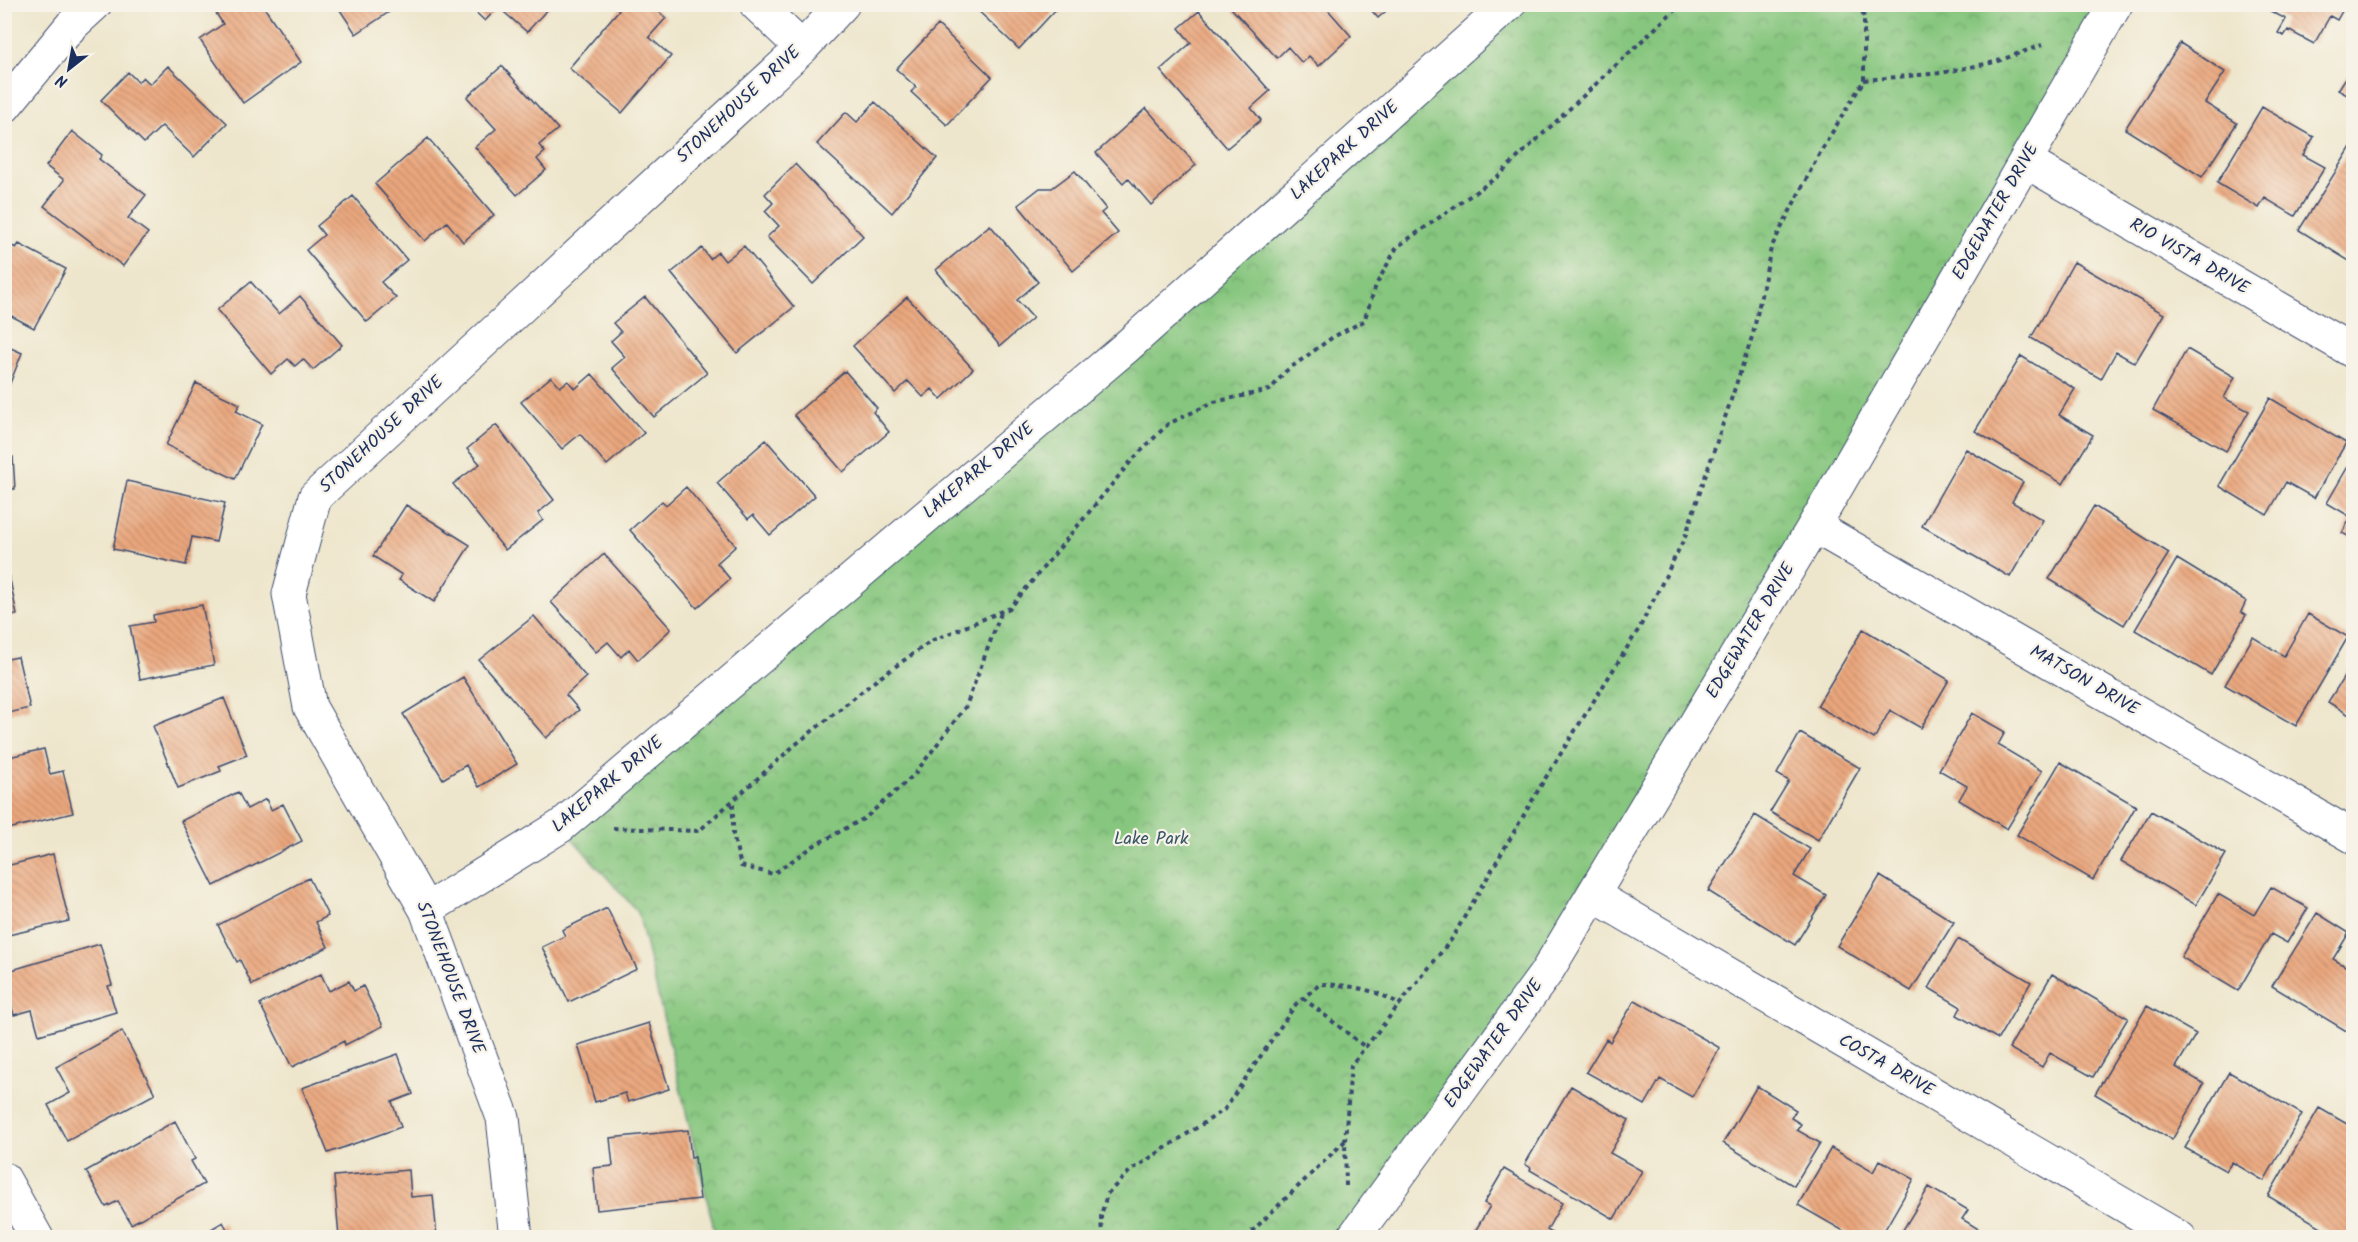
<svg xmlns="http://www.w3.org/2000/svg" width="2358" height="1242" font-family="Kalam,sans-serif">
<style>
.park{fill:url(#park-crowns);stroke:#507a6e;stroke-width:1.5}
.building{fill:url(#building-back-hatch)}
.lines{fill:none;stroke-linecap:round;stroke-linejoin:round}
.minor-casing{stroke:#3b4a6e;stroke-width:35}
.path{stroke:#3b4a6e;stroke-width:4;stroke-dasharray:4.5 4.5;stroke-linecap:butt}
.minor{stroke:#fff;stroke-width:33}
.labels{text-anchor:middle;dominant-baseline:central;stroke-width:4.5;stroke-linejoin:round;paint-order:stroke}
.street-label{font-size:18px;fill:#1b2f5e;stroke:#f7f3e8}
.park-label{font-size:18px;fill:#365566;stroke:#f7f3e8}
</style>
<defs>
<pattern id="park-crowns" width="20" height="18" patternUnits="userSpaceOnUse" patternTransform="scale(1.5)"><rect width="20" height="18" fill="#86c67e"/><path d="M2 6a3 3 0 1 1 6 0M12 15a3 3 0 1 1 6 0" fill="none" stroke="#6da16a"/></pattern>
<pattern id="building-back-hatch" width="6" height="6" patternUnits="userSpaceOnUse" patternTransform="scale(1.5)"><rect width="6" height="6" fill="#eba77d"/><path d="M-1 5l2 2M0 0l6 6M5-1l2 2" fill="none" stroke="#be886a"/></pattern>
</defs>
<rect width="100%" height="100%" fill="#f7f3e8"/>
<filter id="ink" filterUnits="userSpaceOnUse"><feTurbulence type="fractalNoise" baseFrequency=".0167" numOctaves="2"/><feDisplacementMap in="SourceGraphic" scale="12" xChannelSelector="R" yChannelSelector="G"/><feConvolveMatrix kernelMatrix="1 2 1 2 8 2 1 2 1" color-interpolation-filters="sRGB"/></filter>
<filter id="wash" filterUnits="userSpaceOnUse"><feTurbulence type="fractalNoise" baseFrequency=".008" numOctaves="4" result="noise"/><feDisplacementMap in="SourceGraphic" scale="24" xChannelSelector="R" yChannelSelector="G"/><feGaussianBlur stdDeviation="1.35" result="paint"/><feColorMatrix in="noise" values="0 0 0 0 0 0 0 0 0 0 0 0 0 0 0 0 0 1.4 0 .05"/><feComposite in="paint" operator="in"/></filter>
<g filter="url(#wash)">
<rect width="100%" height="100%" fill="#eee6cc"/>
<path class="park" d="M1503,5h613l-523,890 -240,342 -331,1 -6,-8 -11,8 -289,-1 -78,-325 -77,-86z"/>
<g id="blocks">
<path class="building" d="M210,4h52l39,58 -58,41 -43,-63 23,-16z
M336,4h57l2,4 -39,26z
M467,4h85l-25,28 -29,-25 -13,14z
M624,4h26l16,14 -17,19 22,19 -49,57 -53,-45z
M1237,4h86l28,32 -32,30 -10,-10 -7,7 -14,-16 -11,11 -45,-49z
M1366,4h28l-16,14z
M2274,4h72l-9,16 -7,-4 -16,28 -26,-14 -4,6 -6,-3 8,-14 -16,-8z
M972,5h88l-41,44z
M1199,11l71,80 -19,17 10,12 -34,28 -67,-78 31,-27 -12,-15z
M938,25l54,52 -45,48 -36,-33 5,-5 -20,-18z
M2180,43l45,29 -20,31 32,20 -35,54 -77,-48z
M2354,65v34l-16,-9z
M168,66l59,57 -33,34 -32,-31 -18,17 -43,-43 27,-28 10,10 5,-5 7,7z
M502,66l56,63 -19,16 6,7 -8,7 9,11 -29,25 -42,-48 21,-18 -29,-32z
M875,102l62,56 -45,55 -75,-69 29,-32 11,10z
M2262,107l52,30 -11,18 22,12 -30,49 -30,-18 -6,10 -42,-25z
M1146,108l50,57 -45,40 -23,-27 -5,5 -27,-30z
M72,131l30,24 -3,4 47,36 -18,23 20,15 -25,33 -79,-60 20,-26 -18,-14z
M428,138l66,77 -31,27 -16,-20 -22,19 -50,-57z
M2354,142v122l-55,-34z
M795,164l68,72 -50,48 -46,-47 12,-11 -14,-15 8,-8 -8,-9z
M1075,171l31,38 -5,4 17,20 -45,38 -55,-66 22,-17h12z
M353,196l54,64 -26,22 15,16 -29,24 -61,-72 18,-15 -7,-9z
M990,225l48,57 -21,18 16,18 -33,28 -64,-76z
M4,242l12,6 3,-4 47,25 -32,59 -30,-16z
M744,246l50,61 -57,46 -66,-80 31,-25 8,11 8,-7 7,9z
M2074,262l90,52 -29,49 -19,-11 -15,27 -70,-41z
M251,282l28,32 21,-18 42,49 -29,25 -10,-11 -8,7 -7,-7 -17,15 -54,-64z
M645,297l62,76 -53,44 -42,-49 13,-11 -14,-16 10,-9 -8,-9z
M907,297l66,72 -32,30 -9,-10 -9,8 -15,-16 -13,12 -42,-47z
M4,345l18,8 -17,43h-1z
M2187,349l48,28 -11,21 25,13 -23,40 -73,-41z
M2021,356l54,33 -16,26 34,20 -30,49 -88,-53z
M845,371l32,37 -4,4 16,20 -46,40 -49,-57z
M592,374l52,59 -37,32 -27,-31 -18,15 -41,-47 30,-25 9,10 8,-6 7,8z
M196,383l44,21 -4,7 26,13 -27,55 -69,-34z
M2270,398l76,45 -32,55 -28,-16 -19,33 -48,-29z
M496,425l58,75 -16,13 5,7 -38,30 -52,-66 27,-20 -13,-15z
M766,440l49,56 -45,39 -17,-20 -5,4 -31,-36z
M1966,449l57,33 -11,20 31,18 -33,57 -88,-51z
M4,456l9,1 2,32h-11z
M2354,456v83l-12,-6 9,-16 -24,-14z
M127,481l98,22 -9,39 -24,-5 -6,28 -73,-16z
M686,487l50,59 -19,17 13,16 -33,29 -67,-78 32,-29 4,4z
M406,505l64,40 -36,57 -35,-22 3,-5 -29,-19z
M2094,506l75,47 -45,72 -75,-46z
M4,549l13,66 -13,2z
M604,554l67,75 -33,31 -9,-11 -8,8 -13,-15 -12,10 -45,-50z
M2177,559l69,42 -5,11 5,3 -35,60 -76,-45z
M202,605l12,60 -74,14 -10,-53 24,-4 -1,-7z
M2308,614l40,23 -52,89 -71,-41 28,-48 31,19z
M534,616l52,61 -20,18 13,15 -33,28 -67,-78z
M1863,629l86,51 -28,48 -31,-18 -16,29 -57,-33z
M5,649l3,10 10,-2 12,51 -26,6z
M2354,661v57l-26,-16z
M463,677l54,87 -38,23 -13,-22 -23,14 -40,-65z
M224,698l23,57 -28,11 2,5 -43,17 -25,-62z
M1972,713l33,19 -7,13 44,26 -35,58 -48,-29 8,-14 -28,-16z
M1800,733l60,35 -42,72 -48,-28 19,-31 -12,-7z
M44,749l6,25 13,-3 10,42 -69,17v-72z
M2060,762l76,44 -43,74 -76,-45z
M238,792l9,17 19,-10 5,11 12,-6 19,37 -88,45 -33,-65z
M2151,811l75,43 -30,51 -75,-44z
M1755,815l55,34 -16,27 32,19 -31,50 -87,-54z
M53,854l16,67 -65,15 2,-70z
M1880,876l74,46 -43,69 -74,-45z
M309,878l19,38 -12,6 12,25 -76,38 -12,-25 -3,2 -19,-37z
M2271,887l37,21 -21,35 -16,-9 -33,57 -57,-34 37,-63 36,21z
M607,908l30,61 -68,33 -27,-55 23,-11 -3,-6z
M2317,913l32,20 -16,26 21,12v53l-6,8 -76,-46z
M1958,939l73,43 -33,57 -41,-24 4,-8 -32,-19z
M100,944l12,41 -4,1 8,26 -77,23 -7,-25 -18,5 -9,-31v-12z
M321,974l8,17 20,-10 5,10 9,-5 20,40 -38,19 -1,-4 -52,26 -32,-63z
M2052,974l76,44 -35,59 -43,-24 -8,14 -33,-19z
M1635,1000l85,48 -28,49 -32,-18 -15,26 -59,-33 20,-33 4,3z
M2147,1006l49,28 -20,33 28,17 -32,56 -77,-46z
M649,1023l20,66 -41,13 -3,-9 -30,9 -17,-57z
M122,1031l33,63 -88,47 -19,-36 22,-12 -14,-26z
M398,1054l15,40 -21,8 9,25 -73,26 -26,-65z
M2229,1072l73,42 -38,67 -32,-19 -6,9 -41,-23z
M1571,1086l58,34 -19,33 32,18 -28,48 -84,-49 1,-2 -6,-4z
M1757,1086l39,24 -5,8 10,6 -4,6 23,13 -26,43 -71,-43z
M2319,1108l35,20v94l-9,16h-5l-72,-42z
M175,1121l20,38 -4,2 13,23 -73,40 -13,-23 -12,6 -20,-36z
M688,1130l3,28 4,-1 5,42 -103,11 -4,-42 20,-2 -3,-28z
M1831,1148l42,24 7,-12 34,19 -34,59h-33l2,-4 -51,-29z
M1504,1169l58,34 -15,27 13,8h-89l19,-32 -6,-3z
M409,1170l2,27 22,-2 4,42 -98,1 -5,-62z
M1929,1187l39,23 -6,9 31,19h-95z
M223,1222l9,16h-36z"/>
</g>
</g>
<g filter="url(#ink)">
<use href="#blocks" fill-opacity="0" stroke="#3b4a6e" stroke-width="1.5"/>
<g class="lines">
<g class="minor-casing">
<path id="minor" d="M756,4l46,44
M4,107l67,-81 24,-22
M2025,161l329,191
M1814,526l540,311
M1593,895l587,343
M426,910l135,-84 563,-477 385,-345
M4,1179l33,59
M516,1238l-13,-120 -77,-208 -116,-203 -21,-113 26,-97 487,-449 41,-44
M1353,1238l193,-265 268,-447 302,-522"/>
</g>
<path class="path" d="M1864,80l77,-7 54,-11 47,-17
M733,804v31l8,31 32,8 42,-29 50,-27 49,-43 52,-69 35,-93
M613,828l86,3 96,-86 80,-64 56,-40 79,-33 122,-148 36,-36 46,-22 56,-12 16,-19 47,-34 31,-16 12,-36 21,-38 100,-70 184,-173
M1303,998l62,49
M1346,1186l-1,-45 6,-76 100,-125 92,-158 97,-155 45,-90 68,-203 18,-86 48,-94 45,-74v-63l-5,-13
M1102,1238l-1,-22 6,-22 23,-23 94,-61 72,-106 24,-20c30,1 55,5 81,21
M1245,1238l100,-97"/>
<use href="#minor" class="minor"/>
</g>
</g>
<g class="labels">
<g class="street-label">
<text transform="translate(739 105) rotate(-43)">STONEHOUSE DRIVE</text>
<text transform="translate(1345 151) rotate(-42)">LAKEPARK DRIVE</text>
<text transform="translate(1996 212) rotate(-60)">EDGEWATER DRIVE</text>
<text transform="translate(2189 257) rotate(30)">RIO VISTA DRIVE</text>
<text transform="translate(382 435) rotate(-43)">STONEHOUSE DRIVE</text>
<text transform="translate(979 471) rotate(-40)">LAKEPARK DRIVE</text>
<text transform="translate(1751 631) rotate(-59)">EDGEWATER DRIVE</text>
<text transform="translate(2084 681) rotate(30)">MATSON DRIVE</text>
<text transform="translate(608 785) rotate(-40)">LAKEPARK DRIVE</text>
<text transform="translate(450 978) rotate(69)">STONEHOUSE DRIVE</text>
<text transform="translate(1494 1044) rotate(-54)">EDGEWATER DRIVE</text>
<text transform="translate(1886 1066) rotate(30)">COSTA DRIVE</text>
</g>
<g class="park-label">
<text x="1151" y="839">Lake Park</text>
</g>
</g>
<rect width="2358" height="1242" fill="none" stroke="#f7f3e8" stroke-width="24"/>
<g transform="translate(69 69) rotate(211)" stroke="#f7f3e8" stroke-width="4.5" paint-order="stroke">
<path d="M0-4.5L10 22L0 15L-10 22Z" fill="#1b2f5e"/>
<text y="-9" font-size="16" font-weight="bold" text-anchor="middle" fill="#1b2f5e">N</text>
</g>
</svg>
